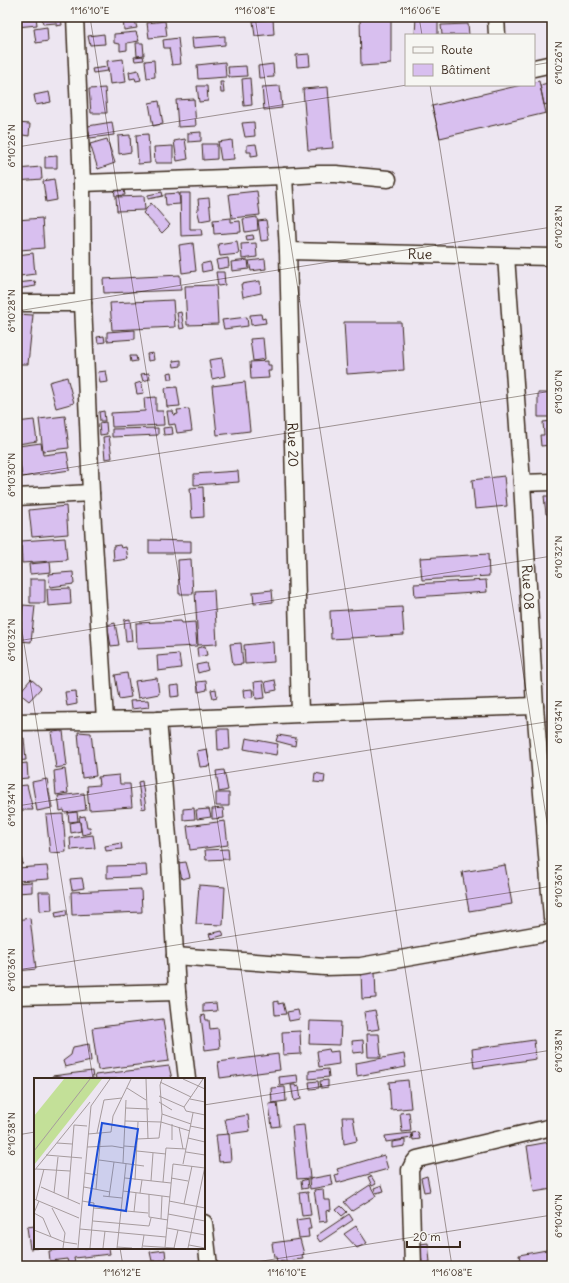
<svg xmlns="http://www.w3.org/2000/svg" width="569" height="1283" font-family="Delius,sans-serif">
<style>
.building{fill:#d8bfef;stroke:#3b2a1e}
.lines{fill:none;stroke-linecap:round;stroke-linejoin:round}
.street-casing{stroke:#3b2a1e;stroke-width:19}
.street{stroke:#f6f6f2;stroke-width:16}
.ticks{fill:none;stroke:#3b2a1e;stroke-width:1;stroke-opacity:0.45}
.labels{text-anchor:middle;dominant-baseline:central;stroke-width:3;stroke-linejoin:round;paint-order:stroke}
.street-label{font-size:14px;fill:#3b2a1e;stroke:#f6f6f2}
.inset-road{fill:none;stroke:#a69b9d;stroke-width:1}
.view{fill:#1d4ed8;fill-opacity:0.15;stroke:#1d4ed8;stroke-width:2}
.inset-edge{fill:none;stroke:#3b2a1e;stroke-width:2}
.neatline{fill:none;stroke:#3b2a1e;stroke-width:1.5}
.ticks-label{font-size:10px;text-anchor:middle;fill:#3b2a1e}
</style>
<rect width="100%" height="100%" fill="#ede6f1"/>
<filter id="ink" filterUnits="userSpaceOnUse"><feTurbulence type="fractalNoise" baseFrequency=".025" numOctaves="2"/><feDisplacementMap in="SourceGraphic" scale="8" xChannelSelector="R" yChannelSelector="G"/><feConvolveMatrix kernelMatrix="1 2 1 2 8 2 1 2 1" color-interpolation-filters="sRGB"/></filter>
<g filter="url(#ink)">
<path class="building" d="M17,17h19l1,8 -20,2z
M42,17h19l1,8 -6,1v-3l-13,1z
M127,17h7l3,11 -13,2 -1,-12z
M360,17h31v47l-30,2z
M416,17h22v18h-23z
M273,19l1,15 -19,2 -2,-15z
M165,21l2,15 -18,2 -2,-15z
M468,24l1,11h-27l-1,-10z
M47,27l1,14 -12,2 -2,-14z
M136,32l3,9 -12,2v7l-7,1v-7l-6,-1v-9z
M104,34l1,10 -15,1 -2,-9z
M225,36v9l-32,3 -1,-10z
M178,38l3,26 -9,1 -3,-17h-5l-1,-8z
M136,43h7l1,12 -7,1z
M309,54l1,12 -13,1 -1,-12z
M143,56l1,4 -9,1 -1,-4z
M123,59l3,23 -16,2 -3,-23z
M154,60l1,17 -8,1 -2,-17z
M225,62l1,15 -28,2 -1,-14z
M273,64l1,13 -15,1 -1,-12z
M246,66l1,10 -18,1 -1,-10z
M107,67l1,4 -15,2 -1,-4z
M138,70l3,10 -5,1 -1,-3 -5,1 -1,-7z
M250,78l2,27 -8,1 -2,-27z
M539,81l7,32 -106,25 -8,-32 89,-21h13v-3z
M220,82h3l1,11h-3z
M552,82v21l-8,2 -4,-20z
M197,86h10l1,15 -9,1z
M280,86l2,22 -18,2 -2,-23z
M328,87l5,61 -25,2 -5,-61z
M105,88l2,25h-16l-2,-24z
M49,92l2,10 -15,3 -2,-10z
M194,99l2,27 -18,1 -2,-27z
M159,101l4,23 -10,2 -4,-23z
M112,122l2,13 -24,3 -2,-12z
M254,122l1,14 -10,1 -3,-14z
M17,123l13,1 -1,12 -12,-2z
M201,132v9l-13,1v-9z
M148,134l2,29 -12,1 -2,-29z
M130,135l1,17 -12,2 -1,-18z
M107,139l8,24 -17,6 -8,-25z
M185,139l3,20 -11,2 -3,-20z
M232,140l2,19 -13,1 -3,-18z
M202,144h15v15l-14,1z
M256,144l2,11 -7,1v-4h-4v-7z
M173,146v17h-18l-1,-16z
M57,156v12h-12v-11z
M41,167l1,12 -25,2v-12z
M54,179l3,21 -11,2 -3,-21z
M119,187v3h5l1,5 -10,1 -1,-8z
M257,191l3,24 -28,3 -3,-24z
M162,192l1,4 -15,3v-4z
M179,193l1,11 -14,1 -1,-11z
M180,193h10v36h11l1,6 -21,1z
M144,196l1,14 -28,1 -1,-14z
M209,198l2,21 -11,2 -3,-12h2l-1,-10z
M151,203l19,22 -8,8 -19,-20z
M257,217l1,13 -13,2 -2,-13z
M42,218l2,30 -24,2 -3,-30z
M231,218v4l9,-1 1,11 -27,2 -1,-14z
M266,220l3,20 -8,1 -3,-20z
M253,235l1,4 -7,1 -1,-4z
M237,241l2,13 -19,2 -2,-12z
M193,243l3,28 -14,2 -3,-28z
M256,243l1,14 -15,2 -1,-15z
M33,253l2,21 -15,2 -3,-21z
M228,258l1,9 -11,2 -2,-9z
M265,259l1,10 -15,2 -2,-10z
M248,260l1,9 -17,2 -1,-9z
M210,262l2,8 -10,2 -1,-8z
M216,272h8l1,13 -7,1z
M180,275l1,15 -77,3 -1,-14z
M35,281l1,5 -19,3v-6z
M260,281l1,12 -18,4 -2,-13z
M216,285l2,39 -31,1 -2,-39z
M173,300l2,27 -63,3 -2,-27z
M181,312l3,16 -4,1 -3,-16z
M17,314l16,1 -5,49h-11z
M261,314l1,5 3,-1 1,5 -15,2 -1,-10z
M247,317l1,9 -24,3 -2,-9z
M344,322h57l3,48 -57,4z
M135,330v9l-28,2v-9z
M104,336l1,6 -7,1 -1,-6z
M263,338l2,21 -12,2 -3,-22z
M153,353l1,7 -6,1 -1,-7z
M130,356h6l1,5 -6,1z
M222,358l3,18 -13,3 -3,-19z
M181,360v6l-7,1 -1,-6z
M268,361v4h3v6h-3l1,7 -18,1 -1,-17z
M106,371l2,11 -8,1 -2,-11z
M172,372l1,7h-5l-1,-6z
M149,373l1,6 -7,2 -2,-7z
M67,377l7,26 -18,5 -7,-26z
M141,382l3,11 -7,1 -2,-10z
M245,382l5,49 -33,4 -5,-49z
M177,387l3,19 -13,1 -2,-19z
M538,393h14v24h-14z
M156,397v14h7l1,14 -52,2 -1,-14 34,-2 -1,-13z
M189,409l3,22 -15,2 -2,-9 -6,1 -2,-14h6l1,4 4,-1 -1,-4z
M104,411l1,10h-5l-1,-9z
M65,416l4,32 -26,3 -4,-32z
M34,420l3,21 -19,3 -1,-22z
M552,421v24l-11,1 -1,-11h4l-1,-13z
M106,422l1,12 -7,1 -1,-12z
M172,427l1,7 -9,1 -1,-7z
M158,428v7l-46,2v-8z
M109,436l3,22 -7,1 -2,-22z
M41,443l2,12 24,-3 3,18 -48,7 -4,-31z
M238,471l1,11 -45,3v-11z
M504,476l3,30 -32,3 -3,-29z
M203,487l1,30 -12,1 -2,-30z
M544,496h8v18h-6z
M66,506l2,28 -36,3 -3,-27z
M65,538l2,22 -45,3 -1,-22z
M149,540l42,1v12h-42z
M120,545l1,3 5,-1 2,12 -14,2 -1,-15z
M488,554l1,22 -67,4 -2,-22z
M191,559l2,35h-14l-1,-34z
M50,562l1,10 -21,2 -1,-10z
M73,572l1,12 -24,3 -2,-13z
M30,579h15v24h-15z
M486,580l1,12 -72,5 -1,-13z
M70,588l1,16 -23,2 -1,-17z
M214,590l3,54 -19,1 -3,-54z
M272,590l1,12 -19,2 -1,-12z
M23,605l12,1 -4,36 -12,-1z
M402,607l2,28 -73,4 -1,-28z
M130,619l2,22 -6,1 -2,-22z
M181,621l1,2 13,-1 2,24 -60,3 -1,-26z
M115,623l4,22 -8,1 -4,-21z
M273,642l1,20 -29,2 -1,-19z
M241,643l2,21 -10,1 -3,-21z
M205,646l2,9 -9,2 -1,-9z
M179,654l2,14 -23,3 -1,-15z
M206,663l2,7 -10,3 -2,-8z
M127,673l4,24 -12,2 -4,-24z
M157,678l2,16 -21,4 -3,-17z
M31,679l10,9 -12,13 -10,-8z
M275,680l2,10 -10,2 -2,-10z
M206,681l1,9 -9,2 -1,-10z
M263,681l2,17 -9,1 -2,-17z
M179,685l1,11 -9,1 -1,-11z
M216,689l1,8 -4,1 -2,-8z
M252,689l1,8 -9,1 -1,-8z
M76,691l1,13 -10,2 -2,-14z
M148,700l1,7 -18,2 -1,-8z
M217,729h12l1,20 -12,1z
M63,731l4,35 -11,2 -5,-36z
M78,732l13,1 5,43 -14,2z
M278,735l18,3 -1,8 -19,-5z
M24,738l2,22 -9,1v-22z
M246,738l32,6 -2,11 -32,-6z
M207,749l3,17 -10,1 -3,-16z
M27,763l1,15 -11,1v-15z
M65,769l3,24 -12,2 -2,-24z
M224,770l4,20 -9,2 -3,-21z
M315,773l10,2 -1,8 -10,-1z
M119,775l1,9h10l2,23 -43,3 -2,-24 12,-1 -1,-8z
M47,779l5,29 -15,3 -5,-29z
M142,781l4,27 -4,1 -4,-27z
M27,785l6,25h-16v-24z
M84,793l2,17 -21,3 -1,-3 -4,1 -2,-15z
M216,793h13v13h-13z
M194,808l1,11 -12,1v-11z
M223,808l1,10 -12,1v-10z
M209,809l2,8 -14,2 -1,-9z
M77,812l1,9 -9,1 -1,-9z
M63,814l3,38 -16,1 -4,-38z
M85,816l2,11h3l1,6 -9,2 -3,-18z
M80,821l1,10 -10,2 -1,-10z
M225,821l3,24 -38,5 -3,-24z
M93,835l2,13 -24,2 -1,-12z
M121,843l1,6 -16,2 -1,-5z
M228,849l1,10 -23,1 -1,-10z
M17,852l3,2 3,10h-6z
M186,862l4,15 -8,2 -4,-16z
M146,865l1,11 -40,2v-12z
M505,865l7,39 -43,7 -7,-39z
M47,866l2,13 -32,2v-13z
M82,878l2,10 -12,2 -2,-11z
M32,882v10l-15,1v-10z
M199,885l26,2 -2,38 -27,-1z
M141,889l1,23 -70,3 -1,-23z
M39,892h12l1,18 -12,1z
M66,910l1,5 -11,2 -1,-5z
M30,918l6,51 -19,2v-51z
M222,931l2,4 -13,4 -2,-5z
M361,972h14l1,26 -14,1z
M278,1001v3l5,-1 3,11 -11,1 -1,-13z
M216,1003l1,8 -14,1v-8z
M298,1010l2,9 -11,2 -2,-9z
M375,1010l4,19 -12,2 -3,-19z
M205,1015l1,5h3l1,9 8,-1 2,20 -15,2 -4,-34z
M163,1019l6,42 -71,9 -6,-42z
M310,1021l31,1 -1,23 -31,-1z
M300,1031l1,23 -18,1 -1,-23z
M367,1034h12l2,23h-13z
M363,1040l1,12 -11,1 -1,-12z
M534,1040l2,19 -62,9 -2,-19z
M89,1044l2,17 -26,6 -2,-6 8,-6 2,-8z
M329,1049l1,3 8,-1 1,13 -20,3 -2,-16z
M278,1054l2,16 -60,8 -2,-16z
M404,1054l2,13 -49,9 -1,-13z
M169,1066l3,13h-76l-1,-4z
M328,1069l1,8 -20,2v-8z
M92,1071l1,8h-42l1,-3z
M297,1075l1,8 -18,3 -1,-9z
M328,1080v7l-7,1 -1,-7z
M408,1080l3,28 -20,2 -2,-28z
M318,1081l1,7 -9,1 -1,-7z
M291,1085h4l1,2 3,-1 2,13 -7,2z
M285,1087l1,14 -14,2 -1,-15z
M277,1103l3,23 -8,1 -3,-23z
M409,1112l2,19 -9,1 -2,-19z
M248,1115l2,16 -22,3 -3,-15z
M342,1117h11l4,24 -13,3z
M304,1125l6,53 -13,1 -5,-53z
M418,1132l2,7 -7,1 -1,-7z
M411,1133l1,5 -26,4 -1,-6z
M229,1134l2,27 -12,1 -3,-27z
M405,1140v6l-13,2v-6z
M549,1142l3,21v26l-18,3 -7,-46z
M384,1155l4,14 -51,14 -2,-8 4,-1 -2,-5z
M331,1175l2,10 -23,4 -1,-10z
M371,1176l5,8 -4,2 -4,-9z
M427,1176l3,15 -6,1 -3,-14z
M307,1179l1,9 -6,1 -1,-8z
M370,1185l6,11 -24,15 -8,-9z
M382,1185l2,6 -8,2 -2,-5z
M323,1189l1,11h6l1,10 -5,1 1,10 -8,1 -5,-32z
M308,1192l3,23 -9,1 -3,-23z
M341,1206l6,6 -5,4 -6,-6z
M349,1214l4,6 -33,22 -4,-6z
M309,1218l2,11h-3l1,8 -10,1 -3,-18z
M35,1226v22h2l-7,1 -3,-22z
M356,1226l11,17 -10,5 -13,-14z
M300,1239l4,15 -2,1 1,4 -26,3 -1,-5h-2l-2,-14z
M428,1243l2,19 -8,1 -2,-19z
M69,1248h40l1,6 -36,4 1,5h-7l-1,-4 -17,2 -1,-10z
M552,1249v17h-31l-2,-11z
M165,1250l1,10 -14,1 -2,-9z
M304,1263l1,3h-23z"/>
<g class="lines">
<g class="street-casing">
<g id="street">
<path d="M75,17l7,166 1,120 8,190 14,227"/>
<path d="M496,17l1,18"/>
<path d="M534,68l18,-4"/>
<path id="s1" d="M284,176l4,75 12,463"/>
<path d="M82,183l202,-7 35,-2h17l52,5"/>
<path id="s2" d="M288,251l264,6"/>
<path id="s3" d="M506,256l16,227 13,223 17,212"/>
<path d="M17,303h66"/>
<path d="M522,483l30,-1"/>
<path d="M17,497l74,-4"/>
<path d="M158,720l12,140 7,132 10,87"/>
<path d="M17,722l141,-2 142,-6 235,-8"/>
<path d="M175,956l150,11 36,-1 191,-34"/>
<path d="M17,996l160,-4"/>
<path d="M204,1223l5,43"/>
<path d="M413,1266l-3,-96 3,-6 4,-5 135,-32"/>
</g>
</g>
<use href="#street" class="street"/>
</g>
</g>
<path class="ticks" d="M90,17l198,1249M255,17l197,1249M419,17l3,18M534,65l18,-3M430,85l122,769M17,147l390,-62M17,311l535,-84M17,476l535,-85M17,599l76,480M17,641l535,-85M17,806l535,-85M17,970l535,-84M204,1105l348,-55M17,1135l18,-3M120,1248l3,18M231,1266l321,-51"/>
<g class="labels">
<g class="street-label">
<text stroke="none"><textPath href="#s2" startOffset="132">Rue</textPath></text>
<text stroke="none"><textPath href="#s1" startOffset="269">Rue 20</textPath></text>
<text stroke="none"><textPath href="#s3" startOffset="332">Rue 08</textPath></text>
</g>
</g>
<g transform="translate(34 1078)">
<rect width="171" height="171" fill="#ede6f1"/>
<path d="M30,1h38l-68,86v-49z" fill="#c3e098"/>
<path class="inset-road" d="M112,1l2,60M149,1l22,10M126,4l31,15M93,10l19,12M125,18l25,11 2,4 19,4M156,21l15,3M125,24l13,8M150,29l19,-28M92,30l23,1M128,36l29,10M91,43l36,1 29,9M40,47l13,1M156,48l15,3M145,49l4,22M63,55l7,-33 18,-2M54,56l23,-2 2,-16 18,-37M154,60l17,4M103,61l22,-1 3,-24 -2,-29 2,-6M138,62v-16M23,65l15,1M90,68l13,1M53,69l25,-1 12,2M0,73l56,-72M103,73l29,3M152,74l19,3M12,77l36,3M65,82l45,6M89,85l3,-63M149,86l10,-51M2,91l34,2M0,93l56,-69M51,95l12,2M91,100l46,5M137,100l17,3M101,102l3,-58M117,103l2,-28M129,104l3,-34 20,1M7,109l39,17M50,109l26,5M62,111l5,-56M89,113l47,6M20,115l4,-36M106,115l2,-13M115,116v23l19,3M69,118l19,2M75,119l5,-35M0,121l45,19M34,121l6,-74M2,122l8,-31M48,123l12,2 -4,45M135,123l36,7M150,126l8,-38M18,130l13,25 -2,15M60,130l54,5M100,134l2,-19M0,135l9,5 8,19M0,135l5,-12M134,136l37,7M127,141l1,-23M59,143l56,5 2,-8M133,150l38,7M46,151l86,8M0,152l30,12 13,2M155,167l16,3M109,168l32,2M83,169l15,1M131,169l8,-83 32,4M44,170l13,-142 19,-27M69,170l2,-17M83,170l9,-84M108,170l2,-13M140,170l4,-18M154,170l17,-82"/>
<path class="view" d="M68,45l36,6 -12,82 -37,-6z"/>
<rect width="171" height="171" class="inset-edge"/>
</g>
<rect width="569" height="1283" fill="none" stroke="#f6f6f2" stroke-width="44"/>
<rect x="405" y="34" width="130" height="52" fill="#f6f6f2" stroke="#aba49d"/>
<rect x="413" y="47" width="20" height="6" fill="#f6f6f2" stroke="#aba49d"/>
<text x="441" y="54" font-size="12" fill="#3b2a1e">Route</text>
<rect x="413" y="64" width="20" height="12" fill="#d8bfef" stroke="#aba49d"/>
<text x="441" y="74" font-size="12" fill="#3b2a1e">Bâtiment</text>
<path d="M407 1241v6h53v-6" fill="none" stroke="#3b2a1e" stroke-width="2"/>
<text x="413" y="1241" font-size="12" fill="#3b2a1e" stroke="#f6f6f2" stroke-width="3" paint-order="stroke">20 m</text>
<rect x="22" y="22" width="525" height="1239" class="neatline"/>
<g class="ticks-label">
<text x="90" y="14">1°16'10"E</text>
<text x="255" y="14">1°16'08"E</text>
<text x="420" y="14">1°16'06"E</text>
<text transform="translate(558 63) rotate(-90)" y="4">6°10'26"N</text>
<text transform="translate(11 146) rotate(-90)" y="4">6°10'26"N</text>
<text transform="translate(558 227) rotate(-90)" y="4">6°10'28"N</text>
<text transform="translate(11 311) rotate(-90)" y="4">6°10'28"N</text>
<text transform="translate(558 392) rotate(-90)" y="4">6°10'30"N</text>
<text transform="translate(11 475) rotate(-90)" y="4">6°10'30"N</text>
<text transform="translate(558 557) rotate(-90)" y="4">6°10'32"N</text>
<text transform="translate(11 640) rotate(-90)" y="4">6°10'32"N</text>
<text transform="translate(558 722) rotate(-90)" y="4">6°10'34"N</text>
<text transform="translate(11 805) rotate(-90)" y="4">6°10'34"N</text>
<text transform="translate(558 886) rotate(-90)" y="4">6°10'36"N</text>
<text transform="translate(11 970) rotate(-90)" y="4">6°10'36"N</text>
<text transform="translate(558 1051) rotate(-90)" y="4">6°10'38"N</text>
<text transform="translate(11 1134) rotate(-90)" y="4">6°10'38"N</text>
<text transform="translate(558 1216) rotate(-90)" y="4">6°10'40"N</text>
<text x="122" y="1276">1°16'12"E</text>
<text x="287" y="1276">1°16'10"E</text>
<text x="452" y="1276">1°16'08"E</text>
</g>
</svg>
